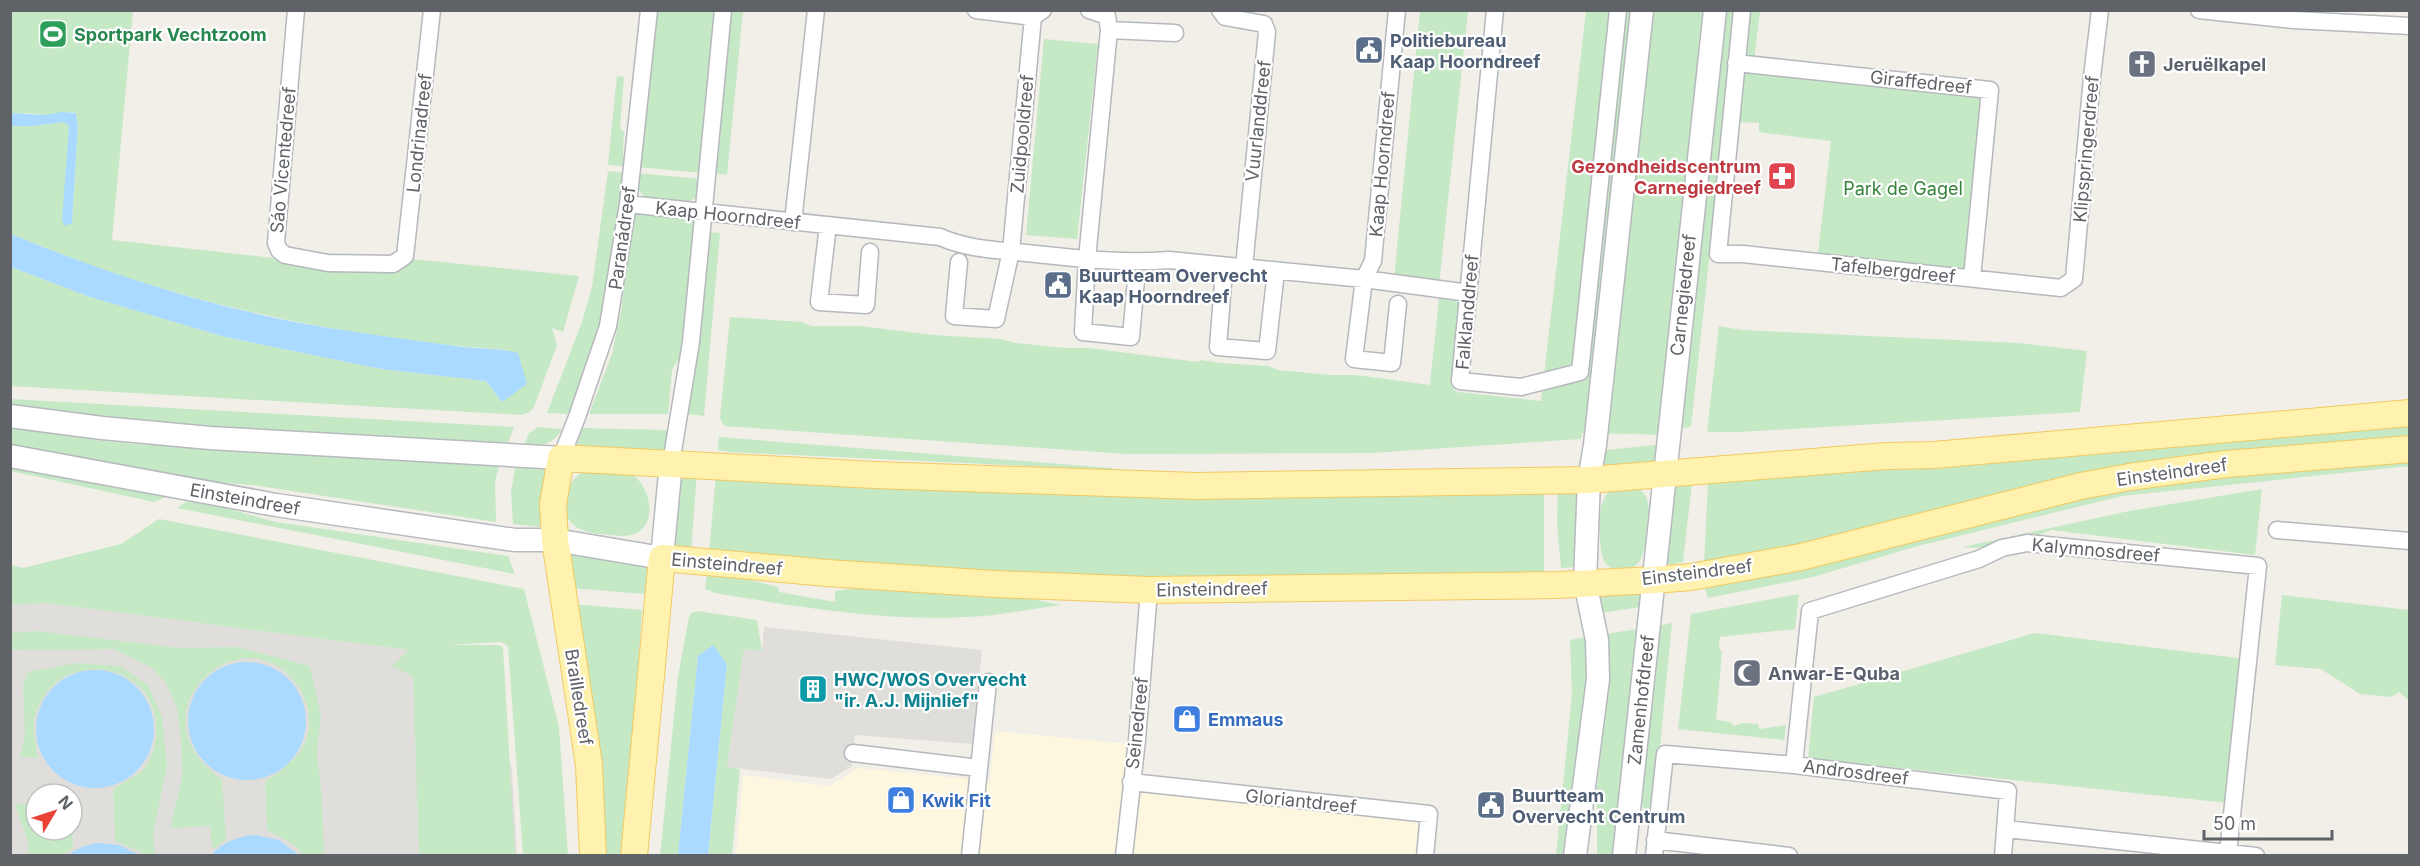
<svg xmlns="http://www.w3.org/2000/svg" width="2420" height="866" font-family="Inter,sans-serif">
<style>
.commercial{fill:#fef7e0}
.industrial{fill:#e0deda;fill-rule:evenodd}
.green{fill:#c5e8c5}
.water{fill:#aadaff}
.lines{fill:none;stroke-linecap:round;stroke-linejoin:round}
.street-casing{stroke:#b5b8bc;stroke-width:19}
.secondary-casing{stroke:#b6babf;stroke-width:25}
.primary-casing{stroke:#f2c960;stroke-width:28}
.street{stroke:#fff;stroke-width:16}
.secondary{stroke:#fff;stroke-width:22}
.primary{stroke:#fff2af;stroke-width:26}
.labels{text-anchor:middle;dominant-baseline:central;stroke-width:4.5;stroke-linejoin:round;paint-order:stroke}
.leisure-label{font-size:18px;font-weight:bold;fill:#27864d;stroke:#fff;text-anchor:start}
.service-label{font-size:18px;font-weight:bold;fill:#4e5e75;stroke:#fff;text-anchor:start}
.worship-label{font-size:18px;font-weight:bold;fill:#5b616d;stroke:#fff;text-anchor:start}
.street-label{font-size:18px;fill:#5f6368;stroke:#fff}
.health-label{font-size:18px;font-weight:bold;fill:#be3a42;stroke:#fff;text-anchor:end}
.park-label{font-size:18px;fill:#348238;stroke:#fff}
.culture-label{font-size:18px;font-weight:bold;fill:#0d838f;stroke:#fff;text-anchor:start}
.shop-label{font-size:18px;font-weight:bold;fill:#366cbe;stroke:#fff;text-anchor:start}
</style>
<rect width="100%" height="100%" fill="#f1efe8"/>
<path class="commercial" d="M995,731l145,14 -3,37 289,34 -5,39 -685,1 7,-81 86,11 30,-18 131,13z"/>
<path class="industrial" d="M47,603l362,47 93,68 10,54 5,83h13h-519l-1,-250zM36,794h36v36h-36z
M764,627l218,23 -10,94 -117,-9 -3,31 -21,13 -104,-12 17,-118 18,1z"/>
<path class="green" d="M10,11h123l-21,229 279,31 20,-12 168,17 -16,56 -11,-4 5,17 -23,62 -6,6 -7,2 -510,-29v-119l79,30 135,40 156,32 105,12 16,21 7,-52c-138,-9 -275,-36 -405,-80 -32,-11 -62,-24 -93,-36v-108h23l30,-4 5,4 -6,98 9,-1 6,-96 -1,-10 -4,-5 -29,3 -15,-2 -18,1z
M654,11h65l-17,162 -65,-6z
M729,11h14l-16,164 -14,-2z
M1420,11h48l-29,274 -45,-6z
M1586,11h174l-7,58 237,21 -18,188 -155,-16 14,-121 -72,-9v-9l-35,-2 -33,306 -16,2 -1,6 -92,-2 -1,6 -211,14 -243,1 -403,-28 -4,-8 10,-101 72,5 9,4h49l74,9 67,4 14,4 51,5h23l109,14 3,-2 20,3 47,3 10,4 52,5h26l74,10 9,-87 20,4 -6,87 5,3 83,9z
M1044,39l54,5 -21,195 -51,-4z
M617,76l7,1 -4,51 4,4 -1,20 2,14 -17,-1z
M608,171l18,2 -4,51 -25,114 -29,76 -21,-1 35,-91 10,-35z
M637,173l64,6 -1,16 -10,6 -45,-4 -9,-9z
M643,212l44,4 9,7 -11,125 -13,22 -4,44h-79l23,-60 9,-43 11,-88 3,-7z
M707,232l13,1 -16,183 -16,-2z
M1719,326l23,4 276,13 69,8 -7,61 -341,20h-32z
M10,399l504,28 -7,18 -363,-21 -133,-13z
M2409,421v16l-357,43 -208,56 -140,28 4,-82z
M10,423l72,10 12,7 39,4 136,8 231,10 -5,20 1,40 -244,-37 -54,-4 -187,-33z
M538,427l24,2c-9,16 -21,17 -38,17l5,-13z
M583,428l84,2 -3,23 -89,-4z
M719,437l392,31 5,2 -387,-18 -11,-2z
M1657,445l-2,22 -53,3 2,-20z
M2391,459l18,1v6l-287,30 -208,51 -101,30 -105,21 -5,-15 418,-96z
M516,462l42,2 -15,63 -30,-3 -2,-31z
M11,463l154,32 1,2 -12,5 -143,-31z
M590,469c9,1 33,1 41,5 19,11 27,47 6,59 -9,4 -17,3 -27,2 -11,-1 -23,-2 -32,-7 -19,-10 -15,-39 -1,-52 4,-3 9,-5 13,-7z
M681,471l16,1 -6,80 -17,-2z
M716,473l828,15v86l-389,4 -192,-8 -254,-16z
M1692,483l-9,79 -16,3 5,-80z
M1586,487l-8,80 -17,1 -4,-44 1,-36z
M1638,488c5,4 9,8 10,15 3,12 -2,50 -9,59 -4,5 -10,7 -17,8 -22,1 -22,-22 -22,-38 -1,-16 0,-32 11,-43z
M2262,489l-7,66 -204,-25c-26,12 -60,20 -88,17l166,-36z
M188,501l15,1 73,20 232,34 7,18 -338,-66z
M159,519l365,70 35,138 9,128h-45l-15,-209 -7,-4 -54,3h52l4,2 12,208h-96l-6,-179 -21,-10 17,-16 -362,-47 -36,2v-40l12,3 98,-24z
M565,555l84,9 -4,30 -76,-6z
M707,571h8l63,16 1,5 56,10v-11l43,-6 124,8 59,12c-26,3 -52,9 -77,11 -91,7 -180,-8 -269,-23l-10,-4z
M1642,589l-2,18 -38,6 -11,-21z
M1799,594l-4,35 -75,8 -1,11 3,4 -6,68 15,2 3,4 8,-3 16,1 1,5 27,-4 -2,15 -106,-11 13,-115z
M2282,595l127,15v91l-10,-9 -7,5 -32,-3 -39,-25 -46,-4z
M572,604l70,6 -17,245h-21l-1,-79z
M698,611l59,9 5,31 -18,-2 -17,118 13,2 -8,86h-24l19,-191 -29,-8 -20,199 -18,1 18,-180 11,-59 2,-4z
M1672,623l-18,186 -11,-1 -2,-16 17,-166z
M1638,629l-23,226 -18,1v-67l10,-107 -2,-48z
M36,631l145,17 56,-1 73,19 11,50 -4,37 5,47 2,55h-20l-12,-12 -25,-13 -2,-49c24,-14 47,-34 44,-64 -2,-17 -8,-29 -19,-41 -56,-58 -160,40 -68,103l4,61 -14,9 -2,-23 -40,2 12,-51 -1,-39 -4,-30 -12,-26 -14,-15 -38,-18 -102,1v-17z
M2035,633l211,26 -18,144 -420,-45 6,-61z
M1586,637v54l-11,99 -13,65 -6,1 16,-162 -2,-54z
M77,663l43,3 28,19 14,32 5,49 -14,68 2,21h-11l-5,-4 -24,-10 -2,-52c9,-6 23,-12 30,-20 9,-10 13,-25 13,-38 3,-71 -99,-86 -120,-18 -5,15 0,30 2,45l-18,-1 5,-23 -2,-49 5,-13z
M36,803v27h36v-7l1,25 -10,7h-34l-2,-16 -12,-34z"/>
<path class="water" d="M63,112l13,1 2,14 -6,96 -7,3 -3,-5 7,-95 -5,-4 -30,4h-24l1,-12 3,-1 30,2z
M11,234c101,42 209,76 318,94 45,7 90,13 135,19 18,2 37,1 54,6l9,31 -25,18 -16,-21 -105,-12 -156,-32 -135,-40 -79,-30z
M713,645l14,19 -19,191h-30l20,-199z
M188 721a59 59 0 1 1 118 0a59 59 0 1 1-118 0Z
M36 729a59 59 0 1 1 118 0a59 59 0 1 1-118 0Z
M257,835l22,5 20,15h-88c13,-13 27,-19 46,-20z
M97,843l22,2 20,10h-72l15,-8z"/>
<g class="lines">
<g class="street-casing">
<path id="street" d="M296,10l-20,233 3,7 6,5 43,8 65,1 12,-8 27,-246
M976,10l57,7 10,-7
M1089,10l18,6 2,14 -22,229 -4,73 48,5 5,-57
M1220,10l5,7 39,7 3,8 -23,235
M1397,10l-24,251 -9,18 -10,80 38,4 6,-59
M1495,10l-35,371 61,6 59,-15 38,-362
M1742,10l-24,244h25l318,34 13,-9 18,-202 8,-67
M2199,10l95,10 116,6
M1109,30l66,3
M1736,63l254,27 -18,188
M628,204l312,33c27,12 57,13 86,16 48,5 95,11 143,7l195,19 105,14
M793,222l23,-212
M828,225l-9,77 47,3 4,-53
M959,262l-5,54 42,3 15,-68 22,-234
M1223,283l-5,64 49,4 9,-80
M561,458l16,-41 31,-91 20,-122 21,-194
M671,463l20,-121 32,-332
M2277,530l133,11
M853,753l126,15
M1794,765l16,-154 169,-52 23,-11 25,-5 231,23 -30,287
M1131,782l298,32 -4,42
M2006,829l250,27
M1655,840l134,16
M970,856l18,-174
M1124,856l13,-116 12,-150
M1654,856l11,-102 129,11 214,26 -5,65"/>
</g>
<g class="secondary-casing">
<path id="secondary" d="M10,416l92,12 108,10 351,20
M10,456l266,49 239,35h40l107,18 9,-95
M1575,856l23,-177 -1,-39 -12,-58 4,-102 6,-35 47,-435
M1624,856l91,-846"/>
</g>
<g class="primary-casing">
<path id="primary" d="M593,856l-4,-91 -34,-225 -2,-36 8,-46 314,17 321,11 393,-6 297,-24 48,-1 476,-42
M634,856l28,-298 165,15 168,11 154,6 409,-5 96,-5 37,-3 110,-20 280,-71 48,-9 97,-13 184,-15"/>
</g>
<use href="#street" class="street"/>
<use href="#secondary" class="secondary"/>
<use href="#primary" class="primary"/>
</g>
<defs>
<g id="stadium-square" transform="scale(1.5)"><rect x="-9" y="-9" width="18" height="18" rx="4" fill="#2e9e5b" stroke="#fff"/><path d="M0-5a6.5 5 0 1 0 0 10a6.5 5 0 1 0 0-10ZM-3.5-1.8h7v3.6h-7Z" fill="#fff"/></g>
<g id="civic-square" transform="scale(1.5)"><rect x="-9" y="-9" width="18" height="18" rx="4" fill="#5c6f8a" stroke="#fff"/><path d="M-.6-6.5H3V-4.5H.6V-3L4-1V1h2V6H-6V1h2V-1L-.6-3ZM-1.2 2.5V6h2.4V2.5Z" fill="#fff"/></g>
<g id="church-square" transform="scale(1.5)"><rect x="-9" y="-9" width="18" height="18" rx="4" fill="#6b7280" stroke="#fff"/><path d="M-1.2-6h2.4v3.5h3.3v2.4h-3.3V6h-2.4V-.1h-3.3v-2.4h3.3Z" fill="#fff"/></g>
<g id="pharmacy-square" transform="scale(1.5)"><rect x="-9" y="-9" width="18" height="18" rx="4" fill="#e0444e" stroke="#fff"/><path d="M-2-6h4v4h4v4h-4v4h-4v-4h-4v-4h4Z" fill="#fff"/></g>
<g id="mosque-square" transform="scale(1.5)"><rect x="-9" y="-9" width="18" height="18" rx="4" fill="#6b7280" stroke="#fff"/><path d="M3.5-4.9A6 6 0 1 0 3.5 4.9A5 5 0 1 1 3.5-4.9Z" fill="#fff"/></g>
<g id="building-square" transform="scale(1.5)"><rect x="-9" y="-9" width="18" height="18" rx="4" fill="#0f9aa8" stroke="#fff"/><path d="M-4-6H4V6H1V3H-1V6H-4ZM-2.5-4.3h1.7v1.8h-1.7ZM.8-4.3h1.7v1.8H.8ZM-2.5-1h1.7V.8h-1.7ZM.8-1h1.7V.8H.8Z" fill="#fff"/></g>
<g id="shop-square" transform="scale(1.5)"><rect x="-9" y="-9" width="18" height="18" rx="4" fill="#3f7fe0" stroke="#fff"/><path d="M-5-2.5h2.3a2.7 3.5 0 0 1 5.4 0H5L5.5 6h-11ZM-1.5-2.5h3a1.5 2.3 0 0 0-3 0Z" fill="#fff"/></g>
</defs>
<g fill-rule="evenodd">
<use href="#stadium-square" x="53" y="34"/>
<use href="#civic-square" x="1369" y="50"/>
<use href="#church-square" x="2142" y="64"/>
<use href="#pharmacy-square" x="1782" y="176"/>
<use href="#civic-square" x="1058" y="285"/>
<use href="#mosque-square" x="1747" y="673"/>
<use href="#building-square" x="813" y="689"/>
<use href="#shop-square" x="1187" y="719"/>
<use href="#shop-square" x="901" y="800"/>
<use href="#civic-square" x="1491" y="805"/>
</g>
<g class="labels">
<g class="leisure-label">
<text x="74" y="34">Sportpark Vechtzoom</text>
</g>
<g class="service-label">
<text x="1390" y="40">Politiebureau<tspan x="1390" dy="21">Kaap Hoorndreef</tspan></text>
<text x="1079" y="275">Buurtteam Overvecht<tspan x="1079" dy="21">Kaap Hoorndreef</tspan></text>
<text x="1512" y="795">Buurtteam<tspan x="1512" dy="21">Overvecht Centrum</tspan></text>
</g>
<g class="worship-label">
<text x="2163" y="64">Jeruëlkapel</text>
<text x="1768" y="673">Anwar-E-Quba</text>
</g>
<g class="street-label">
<text transform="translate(1921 82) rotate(6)">Giraffedreef</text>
<text transform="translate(1258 121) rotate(-84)">Vuurlanddreef</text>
<text transform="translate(419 133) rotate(-84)">Londrinadreef</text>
<text transform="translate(1022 134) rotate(-85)">Zuidpooldreef</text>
<text transform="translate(2086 149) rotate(-85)">Klipspringerdreef</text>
<text transform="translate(283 160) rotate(-85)">Sáo Vicentedreef</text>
<text transform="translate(1382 164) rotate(-85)">Kaap Hoorndreef</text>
<text transform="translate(728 215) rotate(6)">Kaap Hoorndreef</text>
<text transform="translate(622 238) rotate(-82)">Paranádreef</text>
<text transform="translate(1893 270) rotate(6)">Tafelbergdreef</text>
<text transform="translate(1683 295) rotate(-84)">Carnegiedreef</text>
<text transform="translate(1467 312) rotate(-85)">Falklanddreef</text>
<text transform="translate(2172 472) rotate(-8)">Einsteindreef</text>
<text transform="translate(245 499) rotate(10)">Einsteindreef</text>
<text transform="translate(2096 550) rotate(5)">Kalymnosdreef</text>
<text transform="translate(727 564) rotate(5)">Einsteindreef</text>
<text transform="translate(1697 572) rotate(-7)">Einsteindreef</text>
<text transform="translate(1212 589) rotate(-1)">Einsteindreef</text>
<text transform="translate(579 697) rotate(81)">Brailledreef</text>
<text transform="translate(1641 700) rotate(-84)">Zamenhofdreef</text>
<text transform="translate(1137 723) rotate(-84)">Seinedreef</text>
<text transform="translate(1856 772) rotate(7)">Androsdreef</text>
<text transform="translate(1301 801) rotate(6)">Gloriantdreef</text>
</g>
<g class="health-label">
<text x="1761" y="166">Gezondheidscentrum<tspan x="1761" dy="21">Carnegiedreef</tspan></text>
</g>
<g class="park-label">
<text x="1903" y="188">Park de Gagel</text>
</g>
<g class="culture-label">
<text x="834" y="679">HWC/WOS Overvecht<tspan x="834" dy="21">"ir. A.J. Mijnlief"</tspan></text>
</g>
<g class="shop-label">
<text x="1208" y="719">Emmaus</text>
<text x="922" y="800">Kwik Fit</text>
</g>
</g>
<rect width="2420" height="866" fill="none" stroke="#5f6368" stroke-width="24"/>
<g transform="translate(54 812) rotate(51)"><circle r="28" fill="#ffffff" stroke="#bfc1c3" stroke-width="1.5"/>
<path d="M0-4.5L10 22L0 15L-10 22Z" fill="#ea4335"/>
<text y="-9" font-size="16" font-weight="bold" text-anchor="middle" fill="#5f6368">N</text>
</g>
<path d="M2204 830v9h128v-9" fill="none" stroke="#5f6368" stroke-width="3"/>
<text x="2213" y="830" font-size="18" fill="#5f6368" stroke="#ffffff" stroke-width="4.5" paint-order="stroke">50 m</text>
</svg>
